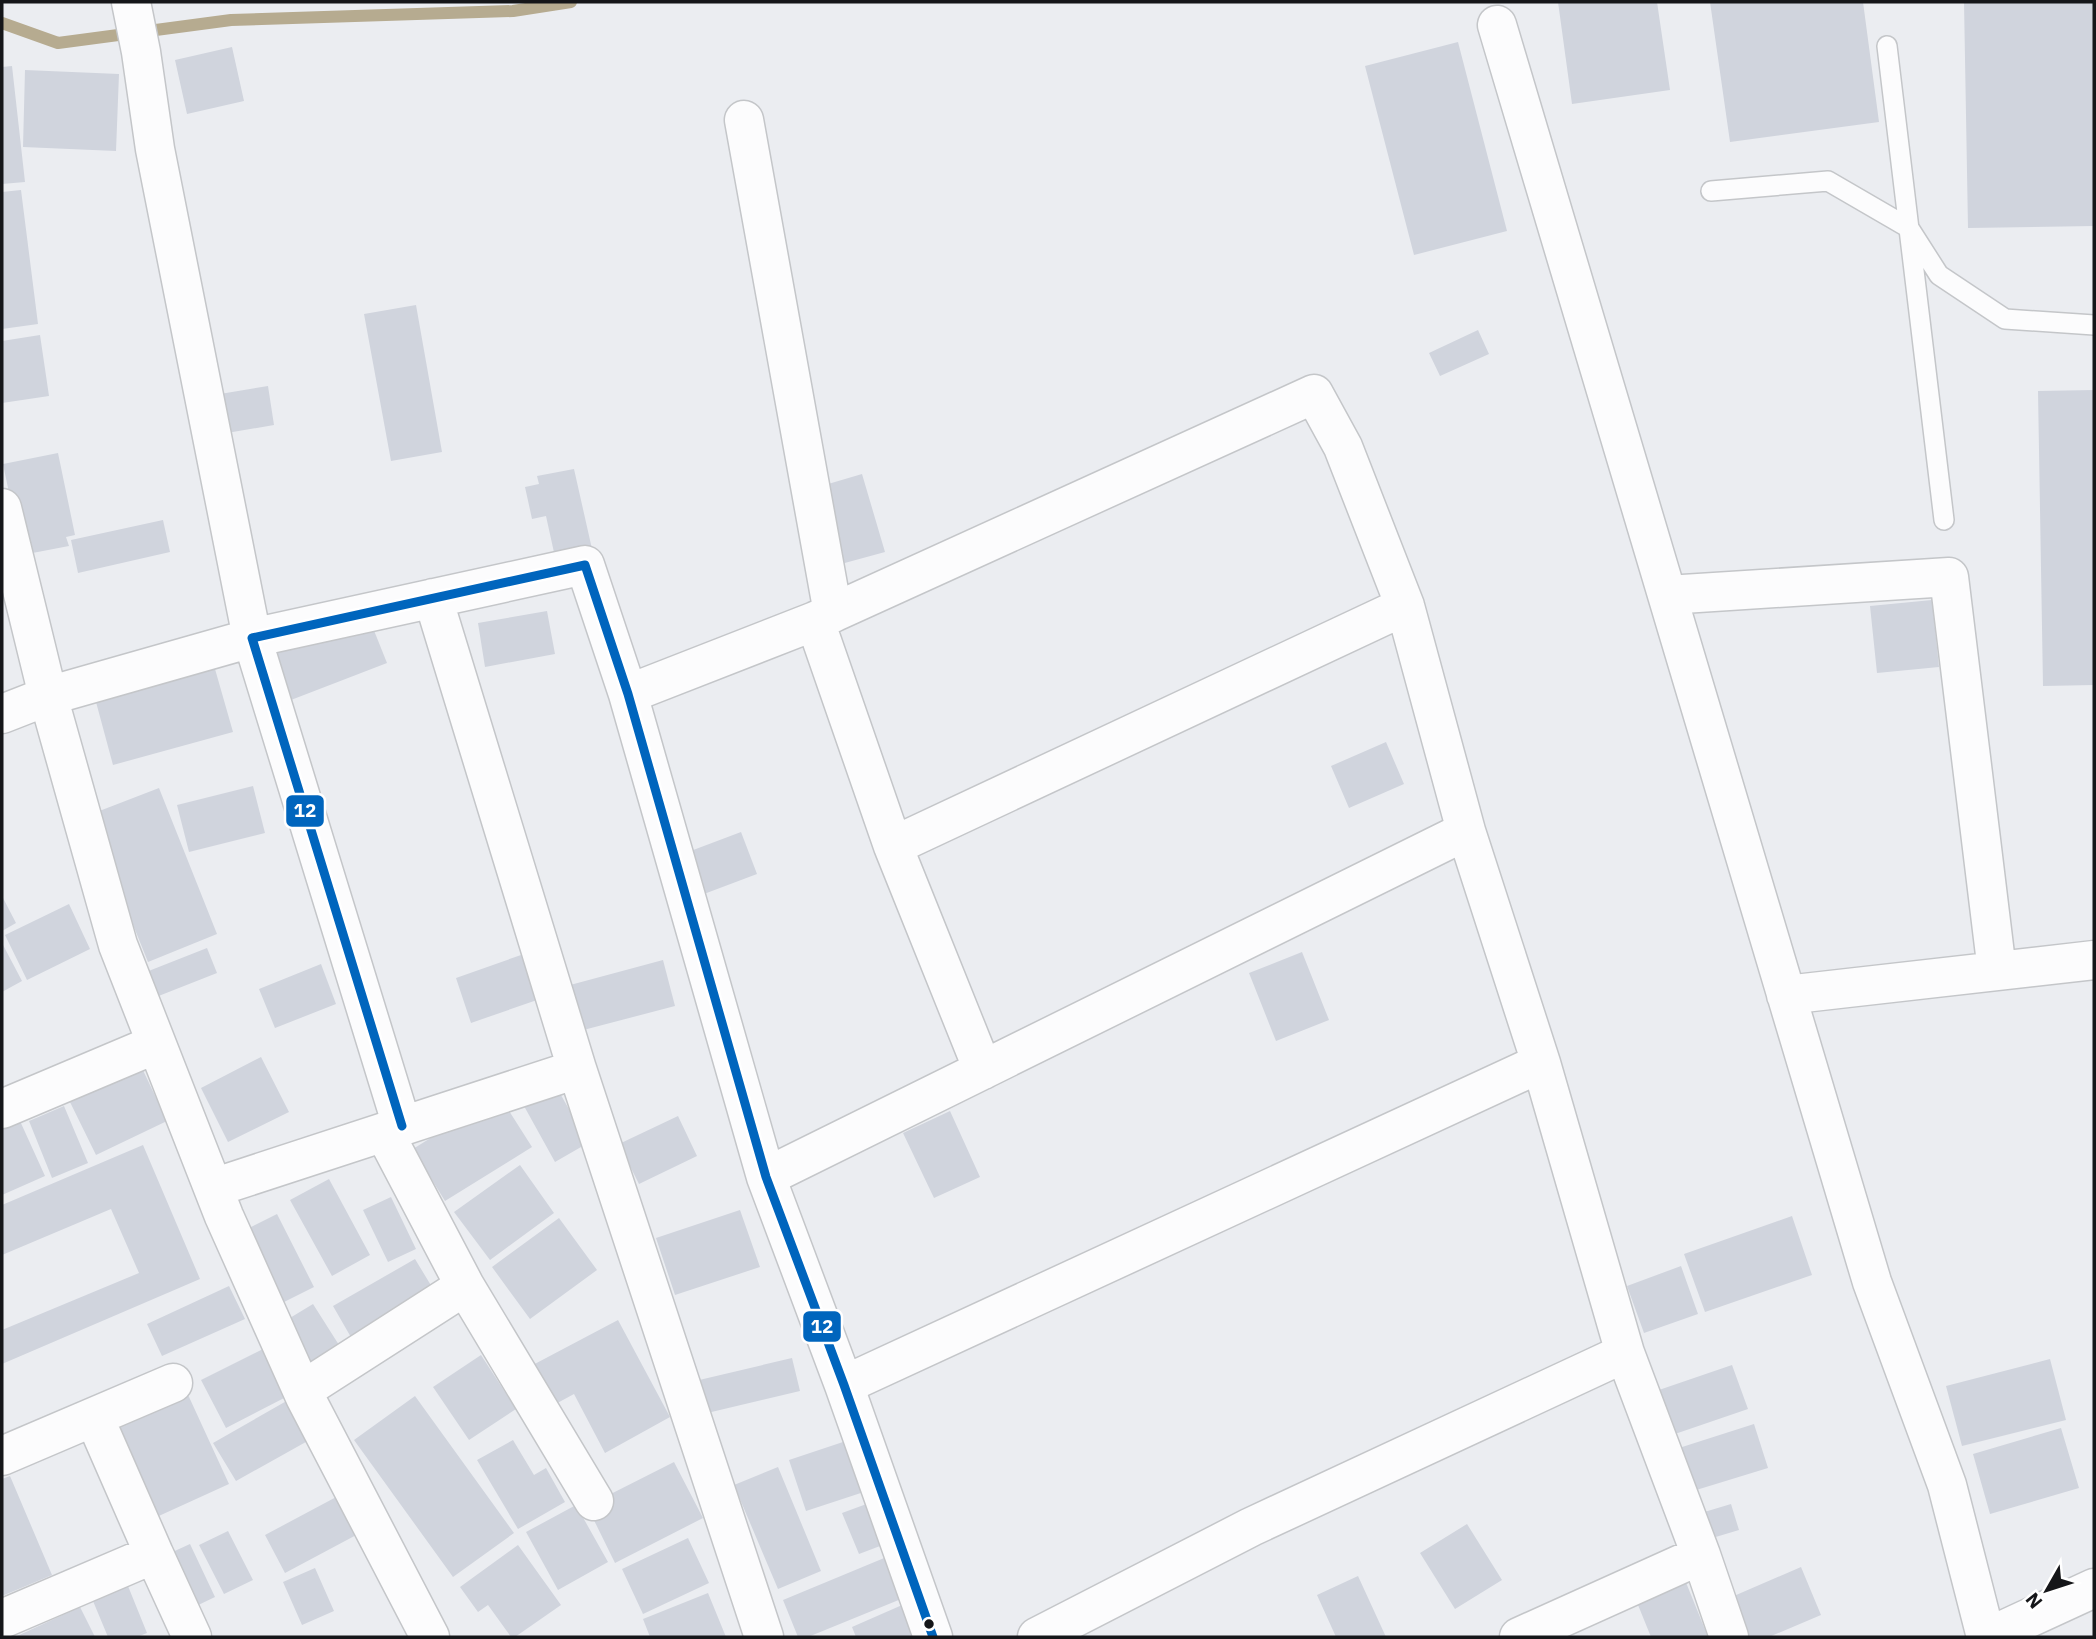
<svg xmlns="http://www.w3.org/2000/svg" width="2096" height="1639" font-family="'IBM Plex Sans',sans-serif">
<style>
.lines{fill:none;stroke-linecap:round;stroke-linejoin:round}
.stream{stroke:#b6ab90;stroke-width:12}
.building{fill:#d0d4dd}
.service-casing{stroke:#c4c6c9;stroke-width:22}
.minor-casing{stroke:#c4c6c9;stroke-width:41}
.service{stroke:#fcfcfd;stroke-width:19}
.minor{stroke:#fcfcfd;stroke-width:38}
.bus-1-casing{stroke:#fff;stroke-width:14}
.bus-1{stroke:#0065bd;stroke-width:9}
.bus-dot{fill:#151619;stroke:#fff;stroke-width:2.5}
.line-badge{stroke:#fff;stroke-width:2.5}
.badge-label{font-size:19px;text-anchor:middle;font-weight:bold;fill:#fff}
</style>
<rect width="100%" height="100%" fill="#ebedf1"/>
<g class="lines">
<path class="stream" d="M2,23l56,20 173,-23 282,-9 58,-9"/>
</g>
<path class="building" d="M1558,2h99l13,88 -98,14z
M1710,2h153l16,120 -149,20z
M1964,2h130v224l-126,2z
M1458,42l49,189 -93,24 -49,-189z
M232,47l12,54 -57,13 -12,-54z
M12,66l13,116 -23,2v-117z
M25,70l94,4 -3,77 -93,-4z
M21,190l17,134 -36,5v-137z
M416,305l26,147 -51,9 -27,-147z
M1478,330l11,24 -49,22 -11,-23z
M40,335l9,61 -47,7v-62z
M268,386l6,39 -53,9 -7,-39z
M2094,390v295l-51,1 -5,-295z
M58,453l17,82 -9,2 3,9 -47,9 -19,-91z
M574,469l18,80 -37,8 -9,-41 -14,3 -7,-32 14,-3 -2,-8z
M862,474l23,78 -44,12 -23,-77z
M163,520l7,32 -92,21 -7,-33z
M1932,600l7,67 -62,6 -7,-67z
M547,611l8,43 -70,13 -7,-44z
M369,618l18,45 -109,42 -18,-45z
M215,669l18,63 -120,33 -17,-63z
M1386,742l18,42 -55,24 -18,-42z
M253,786l12,47 -76,19 -12,-47z
M159,788l58,146 -69,28 -59,-147z
M741,832l16,42 -61,23 -16,-42z
M2,896l14,27 -14,8z
M69,904l21,45 -63,31 -22,-45z
M2,943l20,38 -20,11z
M207,948l10,25 -66,26 -10,-25z
M1302,952l27,68 -53,21 -27,-68z
M521,955l16,45 -66,23 -15,-45z
M663,960l12,46 -103,27 -13,-45z
M321,964l15,40 -61,24 -16,-39z
M261,1057l28,55 -61,30 -27,-54z
M141,1066l26,55 -71,34 -27,-55z
M557,1088l31,55 -33,19 -31,-56z
M499,1095l33,52 -87,54 -32,-52z
M64,1106l24,57 -36,15 -23,-57z
M950,1111l30,66 -46,21 -31,-65z
M678,1116l19,40 -58,28 -20,-40z
M20,1121l25,55 -43,19v-66z
M143,1145l57,134 -198,85v-34l137,-57 -28,-64 -109,46v-50z
M520,1165l34,48 -64,47 -36,-48z
M329,1179l41,76 -38,21 -42,-76z
M391,1197l25,52 -28,13 -25,-52z
M740,1210l20,57 -85,28 -19,-57z
M277,1214l37,73 -30,15 -37,-73z
M1792,1216l20,59 -107,37 -21,-58z
M559,1218l38,52 -67,49 -38,-52z
M415,1259l20,33 -83,47 -19,-33z
M1681,1266l17,48 -54,19 -17,-47z
M229,1286l16,33 -83,37 -15,-32z
M313,1304l26,41 -33,20 -26,-41z
M618,1320l52,97 -65,36 -31,-59 -24,13 -21,-40z
M263,1349l25,47 -62,32 -25,-48z
M481,1355l35,54 -47,31 -36,-53z
M792,1358l8,33 -97,23 -8,-33z
M2050,1359l16,61 -104,26 -16,-60z
M1732,1365l16,44 -76,26 -16,-44z
M184,1386l45,98 -79,36 -44,-98z
M415,1396l99,137 -61,44 -99,-137z
M290,1399l23,39 -77,43 -23,-38z
M1754,1424l14,44 -75,23 -14,-43z
M2061,1428l18,60 -89,26 -17,-60z
M855,1438l18,51 -67,22 -17,-51z
M513,1440l21,35 12,-7 19,34 -47,27 -41,-69z
M674,1462l29,56 -88,45 -28,-57z
M778,1467l43,104 -43,18 -44,-104z
M10,1476l42,99 -50,21v-117z
M340,1495l20,38 -75,40 -20,-38z
M872,1502l16,41 -29,11 -17,-41z
M1731,1504l8,26 -30,9 -8,-26z
M576,1505l32,57 -50,28 -32,-58z
M1467,1524l35,56 -47,29 -35,-56z
M228,1531l25,49 -29,14 -25,-49z
M688,1538l21,45 -66,31 -21,-45z
M190,1544l25,53 -23,11 -26,-53z
M518,1545l43,60 -46,32h-4l-23,-32 -10,7 -18,-25z
M889,1556l17,41 -98,40h-10l-15,-37z
M1801,1567l20,48 -52,22h-33l-16,-35z
M315,1568l19,43 -32,14 -19,-43z
M1358,1576l28,61h-50l-19,-42z
M1685,1580l23,57h-57l-15,-37z
M128,1586l19,47 -10,4h-29l-15,-36z
M708,1593l18,44h-76l-7,-18z
M909,1602l16,35h-69l-4,-10z
M80,1607l15,30h-80z"/>
<g class="lines">
<g class="service-casing">
<path id="service" d="M1887,46l57,474
M1711,191l117,-10 81,47 30,47 66,44 89,6"/>
</g>
<g class="minor-casing">
<path id="minor" d="M1497,25l375,1257 75,203 39,152
M744,120l89,493
M2,508l46,188 70,249 106,271 81,181 125,240
M1667,595l282,-18 48,394
M815,621l78,225 90,224
M628,694l187,-73 499,-227 29,53 62,159 61,225 75,232 84,290 76,202 28,82
M2,714l46,-18 204,-58 -97,-489 -14,-97 -10,-50
M893,846l512,-240
M1786,995l308,-35
M577,1069l187,568
M2,1109l154,-65
M402,1126l-150,-488 333,-73 43,129 138,483 78,208 89,252
M766,1177l700,-346
M213,1188l364,-119 -144,-471
M465,1286l129,215
M844,1385l697,-322
M303,1390l162,-104 -81,-154
M2,1456l171,-73
M154,1554l38,83
M2,1619l152,-65 -60,-137
M1037,1637l214,-110 374,-174
M1519,1637l182,-82
M1988,1637l106,-49"/>
</g>
<use href="#service" class="service"/>
<use href="#minor" class="minor"/>
<g class="bus-1-casing">
<path id="bus-1" d="M402,1126l-150,-488 333,-73 43,129 138,483 78,208 89,252"/>
</g>
<use href="#bus-1" class="bus-1"/>
</g>
<circle class="bus-dot" cx="929" cy="1624" r="6"/>
<g class="line-badge">
<rect x="285" y="794" width="40" height="34" rx="7" fill="#0065bd"/>
<rect x="802" y="1310" width="40" height="33" rx="7" fill="#0065bd"/>
</g>
<g class="badge-label">
<text x="305" y="817">12</text>
<text x="822" y="1333">12</text>
</g>
<rect width="2096" height="1639" fill="none" stroke="#151619" stroke-width="7"/>
<g transform="translate(2047 1590) rotate(231)" stroke="#ffffff" stroke-width="5" paint-order="stroke">
<path d="M0-5L12 26L0 18L-12 26Z" fill="#151619"/>
<text y="-10" font-size="19" font-weight="bold" text-anchor="middle" fill="#151619">N</text>
</g>
</svg>
